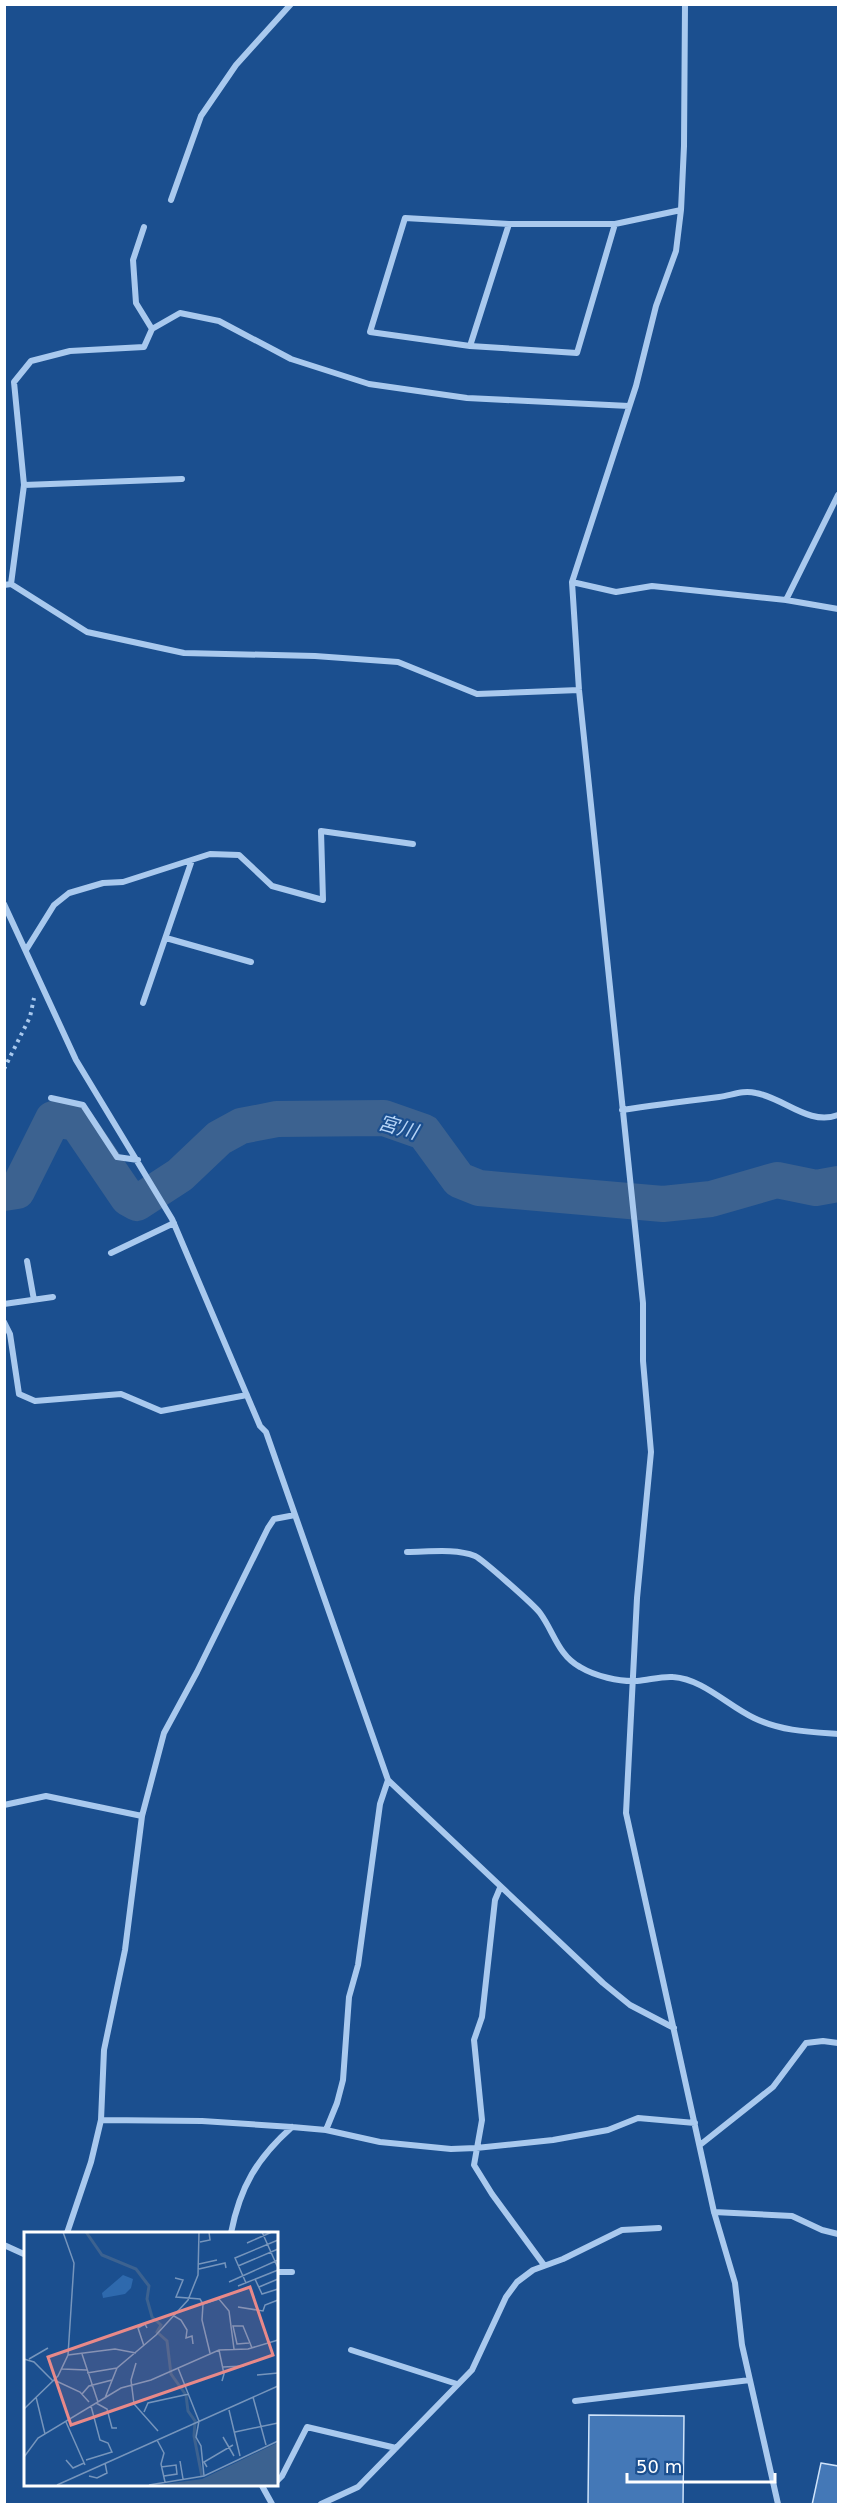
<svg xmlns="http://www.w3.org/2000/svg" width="843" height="2509" font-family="'DejaVu Sans','Noto Sans JP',sans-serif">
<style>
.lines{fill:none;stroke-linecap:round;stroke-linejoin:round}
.river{stroke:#3c6290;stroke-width:36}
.building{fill:#4478b7;stroke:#cfe3fa;stroke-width:1.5}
.path{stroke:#a9c9ee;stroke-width:4;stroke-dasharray:3 4.5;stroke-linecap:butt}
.minor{stroke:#a9c9ee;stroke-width:6}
.labels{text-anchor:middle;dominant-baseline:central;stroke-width:4.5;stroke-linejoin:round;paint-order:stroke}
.water-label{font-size:20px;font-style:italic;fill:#b5d3f5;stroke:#1b4f8f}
.inset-river{fill:none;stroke:#3c6290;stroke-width:3}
.inset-road{fill:none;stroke:#7695bc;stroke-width:1.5}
.view{fill:#e88989;fill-opacity:0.15;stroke:#e88989;stroke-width:3}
.inset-edge{fill:none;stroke:#fff;stroke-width:3}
</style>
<rect width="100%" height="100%" fill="#1b4f8f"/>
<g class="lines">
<path class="river" d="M4,1193l13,-2 36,-72 24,4 51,75 9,5 43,-28 39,-37 22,-12 36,-7 107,-1 40,14 35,48 20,8 184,16 48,-5 66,-19 39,8 22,-4"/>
</g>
<path class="building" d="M589,2415l95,1 -1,89h-95z
M821,2463l17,3v39h-26z"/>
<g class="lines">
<path class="path" d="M4,1069l26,-52 4,-19"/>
<path class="minor" d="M685,4l-1,142 -3,64 -5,41 -20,55 -20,80 -64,196 7,108 64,613v58l8,91 -14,146 -11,215 88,399 21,71 7,62 36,159
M171,200l30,-84 35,-51 55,-61
M615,224l-38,129 -107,-7 -100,-14 35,-114 104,6h106l66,-14
M144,227l-11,33 3,43 16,26
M470,346l39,-122
M24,485l158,-6
M572,582l44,10 36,-6 134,14 52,9
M11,584l13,-99 -10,-103 17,-21 39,-10 74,-4 8,-18 28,-16 39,8 72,38 78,25 98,14 162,8
M4,585l7,-1 76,48 97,21 131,3 83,6 79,32 102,-4
M786,600l52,-105
M4,904l72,156 96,159 88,207 6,6 122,348 215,203 27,22 44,23
M166,938l85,24
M26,950l28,-45 15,-12 34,-10 20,-1 87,-28 29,1 33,31 51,14 -2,-69 92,13
M143,1003l49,-143
M51,1098l32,7 34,52 21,3
M622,1110c33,-5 65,-9 97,-13 14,-2 23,-7 37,-4 28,5 53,33 82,22
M111,1253l63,-30
M27,1261l7,39
M4,1304l49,-7
M4,1322l6,12 9,60 16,7 86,-7 40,17 86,-16
M407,1552c21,0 48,-4 68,4 7,3 59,49 65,57 14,19 18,42 40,54 15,9 39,15 57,14 12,-1 25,-5 36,-4 30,2 55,29 81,41 27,13 55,14 84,16
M4,1805l42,-9 96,20
M500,1888l-5,12 -13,117 -8,23 8,80 -8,45 18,29 52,71
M101,2120l101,1 90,6 34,3 54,12 71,7 25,-1 77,-8 55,-10 30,-12 57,5
M326,2130l11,-27 6,-23 6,-83 9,-32 22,-161 8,-24
M700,2145l73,-58 33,-44 17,-2 15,2
M714,2212l78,4 30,14 16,4
M67,2233l24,-71 10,-42 3,-70 21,-100 17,-134 22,-83 33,-61 71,-144 6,-9 21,-4
M231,2233c9,-46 26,-75 61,-106
M4,2245l22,10
M276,2272h16
M351,2350l106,34
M575,2401l175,-21
M276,2482l6,-6 25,-49 89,21
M261,2484l11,20
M321,2504l37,-17 114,-117 34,-73 11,-15 16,-12 30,-11 59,-29 37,-2"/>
</g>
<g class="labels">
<g class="water-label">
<text transform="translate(398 1127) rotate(16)">宮川</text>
</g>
</g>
<g transform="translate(24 2232)">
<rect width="254" height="254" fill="#1b4f8f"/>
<path d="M99,43l10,4 -2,9 -6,6 -22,4 -1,-5z" fill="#2e69ad"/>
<path d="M253,211v42h-120l45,-6z" fill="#3c6290"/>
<path class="inset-river" d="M62,0l16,23 34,14 13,17 -2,13 5,18 9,8 -4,7 10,9 4,33 15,21 2,16 7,10 -1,15 8,41"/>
<path class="inset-road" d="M238,0l16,36M176,10l10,-2 -1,-8M223,11l25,-11M175,32l18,-4M214,34l40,-17M175,37l26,-6 1,5M151,46l8,2 -7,17 24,2 3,5M231,47l7,15 16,-5M205,50l49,-22M222,51l-11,-25 43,-18M214,54l40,-16M235,55l19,-8M179,72l16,-5 10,12 5,38M179,72l-1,16 8,33M214,75l25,4 2,-6 13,-5M150,84l7,4 6,10 -1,8 6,-2 1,8M225,111l-12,1 -4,-18h10l9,22M120,114l-6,-18 7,-4 2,4M195,118l5,24 -2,7M58,122l16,48M44,123l47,-6 21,4M0,127l10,3 19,19M5,127l19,-11M112,131l-5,17 3,24 24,27M199,135l21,-1M154,136l21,53 -3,16 5,9 3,30M38,137l25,1M63,141l30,-5M233,143l21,-2M30,148l26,12 9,10M58,162l7,-8 23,-6M12,165l9,37M229,165l13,48M81,166l12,-30 39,-33 32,-35 10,-25 1,-43M72,171l11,6 5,19h5M0,177l34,-33 10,-21 6,-92 -11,-31M205,178l11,46M120,180l4,-9 41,-9M42,190l19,43M211,200l43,-9M199,205l11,19M133,208l7,13 -3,11 4,18M0,225l14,-19 83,-50 30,-8 68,-30 29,-1 30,-9M42,228l7,8 11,-5M62,228l26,-8 -4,-9 -8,-3 -9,-34M156,229l3,18M137,235l15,-2 1,9 -13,2M183,235l-3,-5 29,-17M65,244l8,2 10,-5 -2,-10M33,253l221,-99M125,253l55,-9 74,-35"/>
<path class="view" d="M226,55l23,68 -202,70 -23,-68z"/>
<rect width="254" height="254" class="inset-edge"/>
</g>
<rect width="843" height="2509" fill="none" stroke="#ffffff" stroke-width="12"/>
<path d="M627 2473v9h148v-9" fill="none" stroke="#ffffff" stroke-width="3"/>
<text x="636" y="2473" font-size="18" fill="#ffffff" stroke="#1b4f8f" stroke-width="4.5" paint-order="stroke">50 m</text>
</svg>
